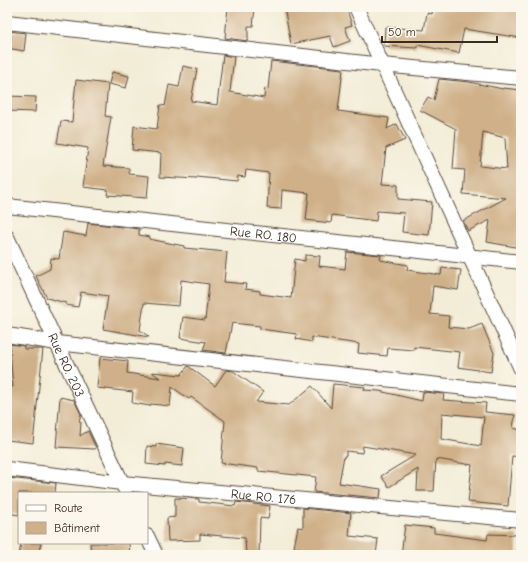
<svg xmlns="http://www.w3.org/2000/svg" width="528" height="562" font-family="'Comic Neue',sans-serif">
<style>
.building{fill:#cfb088;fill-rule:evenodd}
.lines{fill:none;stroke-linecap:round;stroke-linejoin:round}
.street-casing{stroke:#57473a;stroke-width:16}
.street{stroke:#fff;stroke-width:14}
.labels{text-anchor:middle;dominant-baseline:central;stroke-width:3;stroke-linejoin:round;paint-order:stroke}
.street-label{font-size:13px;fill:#3b2a1e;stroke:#fbf7ec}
</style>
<rect width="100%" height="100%" fill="#fbf7ec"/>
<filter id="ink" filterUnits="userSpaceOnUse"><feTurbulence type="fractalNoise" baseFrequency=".025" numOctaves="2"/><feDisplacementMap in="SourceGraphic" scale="8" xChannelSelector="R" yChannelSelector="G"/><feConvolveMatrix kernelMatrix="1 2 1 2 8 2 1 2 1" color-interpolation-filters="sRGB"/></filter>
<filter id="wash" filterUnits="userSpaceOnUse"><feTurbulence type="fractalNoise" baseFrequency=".012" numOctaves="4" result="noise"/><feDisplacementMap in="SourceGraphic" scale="16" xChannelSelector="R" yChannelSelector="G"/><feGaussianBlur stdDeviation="0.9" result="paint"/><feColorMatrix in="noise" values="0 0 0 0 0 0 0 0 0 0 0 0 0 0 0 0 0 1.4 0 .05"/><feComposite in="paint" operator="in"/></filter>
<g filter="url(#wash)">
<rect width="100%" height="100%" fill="#f3edd7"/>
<g id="blocks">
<path class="building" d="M228,7l27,1 -2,18h-5v15l-23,-3z
M284,7h62l6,18 -7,2 5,14 -16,6 -4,-11 -39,8z
M433,7h88v31l-57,-9 -5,24 -42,-8v3l-33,-2 1,-19 39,3 3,-17 5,1z
M7,31l19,2 -2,18 -17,-3z
M223,55l11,2 -4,35 34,6 1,-10 3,1 3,-28 72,8 -5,42 51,7 -2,11 10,-5 8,16 -19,8 -4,36 16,1v14l34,3 -3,33 -27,-3 2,-19 -27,-2 -1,10 -44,-6 -1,8 -25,-3 3,-27 -27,-3 -1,19 -14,-1 2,-35 -23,-3 -1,7 -7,-1 -1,5 -40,-4v2l-37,-2 1,-24 -29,-3 2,-24 23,3 3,-24 5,1 4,-21 10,2 4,-21 14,3 -6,32 26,4z
M112,72l17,4 -3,12 -17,-4z
M439,79l30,3 34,7v-1l18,2v158l-34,-6 3,-22 -22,11 -5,-10 43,-23 -43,-4 2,-24 -12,-1 3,-40 -36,-19 8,-13 6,3zM483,132l22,6 2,31 -27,-3z
M76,80l32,4 -3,32 6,1 -8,49 26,2v6l20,2 -2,22 -40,-3 1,-5 -25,-3 5,-39 -31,-5 4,-22 11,1z
M7,96l29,1 -1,15 -28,-1z
M88,223l51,6v6l11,2 -1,2 35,7v2l43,4 -3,30 22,2 -1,5 15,2v3l31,4 4,-39 10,2v-6l15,1 -1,10 26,3 2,-17 34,3 -1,5 28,5 -1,5 34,5 1,-7 19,2 -3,20 -25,-4 -3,28 19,2 -1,11 21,2 13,-5 12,29 -3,19 -33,-5 2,-15 -46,-5v3l-26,-2 -1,8 -29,-3 1,-9 -47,-7v5l-16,-3 1,-5 -37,-5v-3l-28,-3 -6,30 -23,-3 3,-8 -26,-4 3,-21 22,3 4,-36 -28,-4 -2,26 -35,-3 -4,27 9,7 -46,-8 5,-33 -27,-4 -3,15 -12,-2v-2l-19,-5 -11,-22 14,-7 1,-11 8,1 4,-27 23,4z
M10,344l14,2v3h19l-10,94 -26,-3v-54l6,1 -3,-35z
M100,358l28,3 -1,12 33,5 -8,-6 29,3 7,-9 27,20 11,-16 7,1 30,21 -7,10 33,3 23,-19 19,22 2,-24 32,3 -1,3 15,1 43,10 1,-9 21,2 -1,6 43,3 -1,9 30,3 -2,13 8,2v27l-9,-1 -4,50 -40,-4 4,-37 -36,-6 -2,32h-17l1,-22 -29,18 -8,-11 35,-21 -53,-9 -1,7 -16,-2v5h-2l-5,27 42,6 -1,9 -66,-6 2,-15 -58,-6v-3l-37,-5 4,-42 -34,-24 -2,2 -17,-12 -2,19 -19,-2 -1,2 -18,-3 1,-11 -36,-4zM442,413l42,4 -3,29 -40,-7z
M60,397l14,3 7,14 -2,7 2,1 -1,14 8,-5 8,17 -1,1 -39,-2z
M156,444l28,4 -2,18 -17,-2v2l-19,-2 1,-18 9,1z
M7,478l49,5 -1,10h-36v22l-12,-2z
M175,498l24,1v3l36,4 1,-4 34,4 -2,13 -8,-1 -1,37h-13l-1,-17 -45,-4v6l-32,1 -1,-23 8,-1z
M303,508l48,5 -2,23 29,3 -2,16h-43l-39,-8 4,-20 5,1z
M405,525l29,3v5l53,7 1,-6 29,1v20h-116z
M21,543h20l-3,12h-19z
M90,543h39l1,12h-39z"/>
</g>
</g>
<g filter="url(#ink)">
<use href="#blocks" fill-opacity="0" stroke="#57473a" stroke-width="1"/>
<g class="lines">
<g class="street-casing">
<g id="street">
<path d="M356,7l165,362"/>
<path d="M7,22l375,43 139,13"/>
<path id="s1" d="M7,206l514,56"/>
<path id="s2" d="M7,237l118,252"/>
<path d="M7,335l50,8 464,51"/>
<path id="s3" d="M7,469l115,14 399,37"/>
<path d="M147,536l9,19"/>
</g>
</g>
<use href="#street" class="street"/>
</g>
</g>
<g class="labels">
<g class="street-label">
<text stroke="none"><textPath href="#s1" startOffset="258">Rue RO. 180</textPath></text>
<text stroke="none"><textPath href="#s2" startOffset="141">Rue RO. 203</textPath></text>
<text stroke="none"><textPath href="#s3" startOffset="258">Rue RO. 176</textPath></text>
</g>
</g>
<rect width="528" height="562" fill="none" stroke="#fbf7ec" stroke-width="24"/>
<rect x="18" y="492" width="130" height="52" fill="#fbf7ec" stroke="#aea59a"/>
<rect x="26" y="505" width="20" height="6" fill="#ffffff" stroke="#aea59a"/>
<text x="54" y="512" font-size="12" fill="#3b2a1e">Route</text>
<rect x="26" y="522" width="20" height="12" fill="#cfb088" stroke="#aea59a"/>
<text x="54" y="532" font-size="12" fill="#3b2a1e">Bâtiment</text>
<path d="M382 36v6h115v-6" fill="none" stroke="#3b2a1e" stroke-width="2"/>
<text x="388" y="36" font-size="12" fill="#3b2a1e" stroke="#fbf7ec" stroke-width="3" paint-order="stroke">50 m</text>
</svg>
